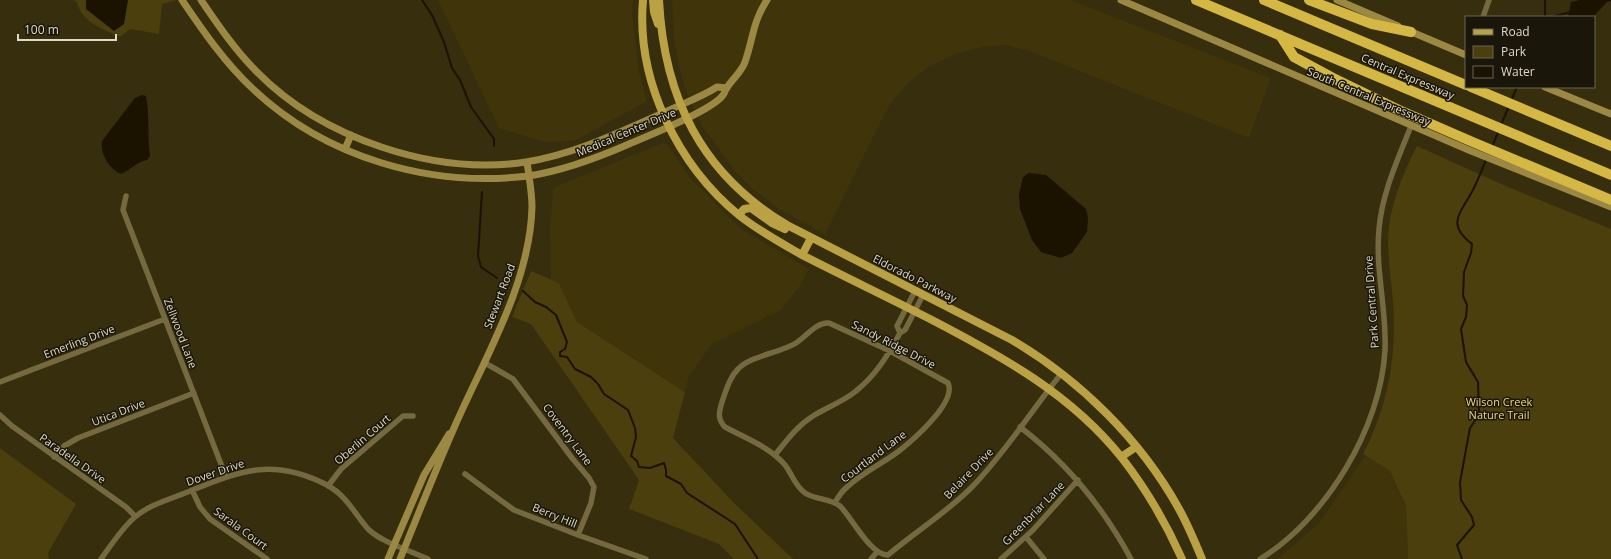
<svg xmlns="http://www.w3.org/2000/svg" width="1611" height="559" font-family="'Open Sans',sans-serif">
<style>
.built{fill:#3f340a}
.green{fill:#4b3f0d}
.water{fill:#1b1300}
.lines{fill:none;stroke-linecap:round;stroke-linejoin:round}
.stream{stroke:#1b1300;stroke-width:2}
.street{stroke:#74693f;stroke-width:5.5}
.secondary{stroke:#9b8943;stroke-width:7}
.primary{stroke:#baa244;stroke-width:8}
.highway{stroke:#d5b844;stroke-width:10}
.labels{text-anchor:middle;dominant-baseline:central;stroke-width:3;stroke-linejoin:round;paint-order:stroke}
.street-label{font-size:11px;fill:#dfdac8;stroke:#1a1609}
.park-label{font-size:11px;fill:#efd985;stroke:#1a1609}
</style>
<rect width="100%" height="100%" fill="#362e0d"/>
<path class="built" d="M438,0h195l-1,15 7,58 8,28 -72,40 -31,1 -45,-14z
M672,0h398l201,78 -22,60 -220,-87 -23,-6 -24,2 -27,7 -28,14 -19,15 -20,24 -63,127 -46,-25 -24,-18 -20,-20 -33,-45 -17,-38 -7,-26 -4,-23z
M662,143l5,1 24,35 50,50 68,40 -9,17 -19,24 -69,34 -23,32 -4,16 -109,-70 -17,-39 -8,-3 -1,-50 3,-40 4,-4z
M1368,452l18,10 20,44 2,53h-131l42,-36z"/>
<path class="green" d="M73,0h104l-15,4 -3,30 -29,-5 -10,8c-17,-8 -39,-15 -43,-35z
M1417,146l91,41 103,42v330h-203l-2,-53 -16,-35 -27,-17c25,-48 34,-99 30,-152 -2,-25 -7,-51 -4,-76 4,-28 15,-55 28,-80z
M531,271l28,12 18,39 108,70 -12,46 62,66 58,55h-59l-15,-15 -90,-35 10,-29 -108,-156 -19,-7z
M0,448l76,56 -28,49 1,6h-49z"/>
<path class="water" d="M86,0h42l-4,24 -10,7 -28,-22z
M1580,0h31v1l-4,1 -14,15h-25l3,-15z
M142,95l4,1c4,20 1,40 4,60l-3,4c-11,2 -16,10 -26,14 -12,-5 -21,-20 -19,-33l33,-43z
M1029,173l17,2 40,34 2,9 -1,14 -15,21 -11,5 -20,-6 -9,-12 -12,-31 -1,-14 4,-18z"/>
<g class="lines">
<path class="stream" d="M422,0l10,15 12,27 8,26 8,12 11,27 23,32v7
M1545,17v-17
M1552,17l19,-5
M1511,101l6,-14
M1501,125l8,-19
M1492,147l7,-17
M482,192l-4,64 3,11 16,11
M523,291l12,11 11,5 10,8 11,27 -2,7 -5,3v4l7,1 8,12 16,8 7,7 6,10 24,16 7,18 1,9 -5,19 6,5 2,6 11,1 14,-5 2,7v6l15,8 6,9 48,31 23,35
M1462,559l-5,-14 17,-20 -2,-8 -11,-17 -1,-18 10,-54 9,-13 -1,-33 -12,-20 -5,-33 5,-12 1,-12 -4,-9 1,-24 7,-19 1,-9c-23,-18 -15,-27 -3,-47 7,-11 12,-25 17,-37"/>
<path class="street" d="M1483,17l6,-17
M126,196l-3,14 103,267
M915,291l-18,35 3,7 5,-3 18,-35
M485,363l28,16 59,79 17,20 5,9 -3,16 -13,32
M0,382l165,-63
M0,415l12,11 114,81 9,9
M1020,427c47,36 83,80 111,132
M775,455c12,-15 22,-29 38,-39 14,-9 30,-14 43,-25 20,-16 32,-36 44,-58
M54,457l10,-11 14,-8 116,-45
M465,474l49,36 64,25 68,24
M328,486l13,-17 62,-53h10
M192,490l8,17 10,12 57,40
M835,502c3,-4 6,-10 11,-14 15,-15 36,-24 53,-37 14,-11 58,-49 49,-68l-58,-32 -61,-28c-13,-1 -22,13 -33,20 -16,10 -46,13 -58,26 -9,9 -12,22 -16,33 -3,10 -5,17 3,25 20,11 45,20 60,38 7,9 10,21 20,28 11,7 24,5 35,13 12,12 31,50 48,49 27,-23 58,-42 84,-68 33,-34 59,-76 89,-113
M1026,537l18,22
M101,559c10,-14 21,-31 34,-42 14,-12 33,-17 50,-24 54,-21 85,-37 142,-8 20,11 27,28 41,44 13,13 43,22 60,30
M871,559l6,-7
M1001,559l32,-29 45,-50
M1260,559c66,-40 121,-132 125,-209 2,-40 -10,-80 -6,-121 3,-36 19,-70 32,-103"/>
<path class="secondary" d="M182,0c21,31 43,63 71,89 72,68 176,99 275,87 35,-5 69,-18 101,-32 19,-8 84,-34 94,-49 2,-2 2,-4 3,-6 6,-10 15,-16 19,-27 8,-23 8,-41 22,-62
M201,0c17,25 34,50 56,72 65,66 177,104 269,90 49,-8 92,-29 137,-49 18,-9 37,-15 54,-26l10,1
M1121,0l350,151 140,56
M1337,0l61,26
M1407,30l59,25
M1545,87l66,27
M345,149l6,-14
M388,559l36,-84 25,-41
M400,559c18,-44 35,-88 54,-131 30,-69 76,-144 78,-221 0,-15 -3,-30 -5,-45"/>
<path class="primary" d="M643,0c-7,81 35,166 97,216 19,15 41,27 62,39 43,22 87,43 130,65 71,37 139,74 190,138 24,31 44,65 60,101
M653,0l1,12 4,12
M659,0c5,97 42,174 128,225l225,115c68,40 129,100 167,169 9,16 16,33 23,50
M739,215l5,-6 7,-1 21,15 13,6
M802,255l9,-17
M1121,457l15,-10"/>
<path class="highway" d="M1196,0l415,175
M1264,0l202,85
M1309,0l63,24 39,8
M1280,35l14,22 39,21 66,32 76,33 136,57
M1471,87l140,59"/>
</g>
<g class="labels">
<g class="street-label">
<text transform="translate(1408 76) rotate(23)">Central Expressway</text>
<text transform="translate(1369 96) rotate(23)">South Central Expressway</text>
<text transform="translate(626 132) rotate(-23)">Medical Center Drive</text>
<text transform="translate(915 278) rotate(27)">Eldorado Parkway</text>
<text transform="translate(499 296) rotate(-69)">Stewart Road</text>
<text transform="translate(1371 302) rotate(-94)">Park Central Drive</text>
<text transform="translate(181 333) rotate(69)">Zellwood Lane</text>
<text transform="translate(79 341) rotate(-21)">Emerling Drive</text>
<text transform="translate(894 344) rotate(27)">Sandy Ridge Drive</text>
<text transform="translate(118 412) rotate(-21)">Utica Drive</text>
<text transform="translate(568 434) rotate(53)">Coventry Lane</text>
<text transform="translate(362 439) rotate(-41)">Oberlin Court</text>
<text transform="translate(873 456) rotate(-37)">Courtland Lane</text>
<text transform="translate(73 458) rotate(35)">Paradella Drive</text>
<text transform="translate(215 472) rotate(-19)">Dover Drive</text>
<text transform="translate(968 473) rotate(-46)">Belaire Drive</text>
<text transform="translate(1033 513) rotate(-46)">Greenbriar Lane</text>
<text transform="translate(555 515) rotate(22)">Berry Hill</text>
<text transform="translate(241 528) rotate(36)">Sarala Court</text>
</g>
<g class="park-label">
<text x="1499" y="401">Wilson Creek<tspan x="1499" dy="13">Nature Trail</tspan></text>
</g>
</g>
<rect x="1465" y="16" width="130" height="72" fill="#1a1609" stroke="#696455"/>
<rect x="1473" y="29" width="20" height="6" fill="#baa244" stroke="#696455"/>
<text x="1501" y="36" font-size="12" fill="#dfdac8">Road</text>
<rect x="1473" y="46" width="20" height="12" fill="#4b3f0d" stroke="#696455"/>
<text x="1501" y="56" font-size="12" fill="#dfdac8">Park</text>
<rect x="1473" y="66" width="20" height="12" fill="#1b1300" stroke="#696455"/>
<text x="1501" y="76" font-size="12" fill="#dfdac8">Water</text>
<path d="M18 34v6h98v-6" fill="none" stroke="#dfdac8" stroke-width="2"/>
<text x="24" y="34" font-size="12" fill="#dfdac8" stroke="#1a1609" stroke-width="3" paint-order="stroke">100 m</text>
</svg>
